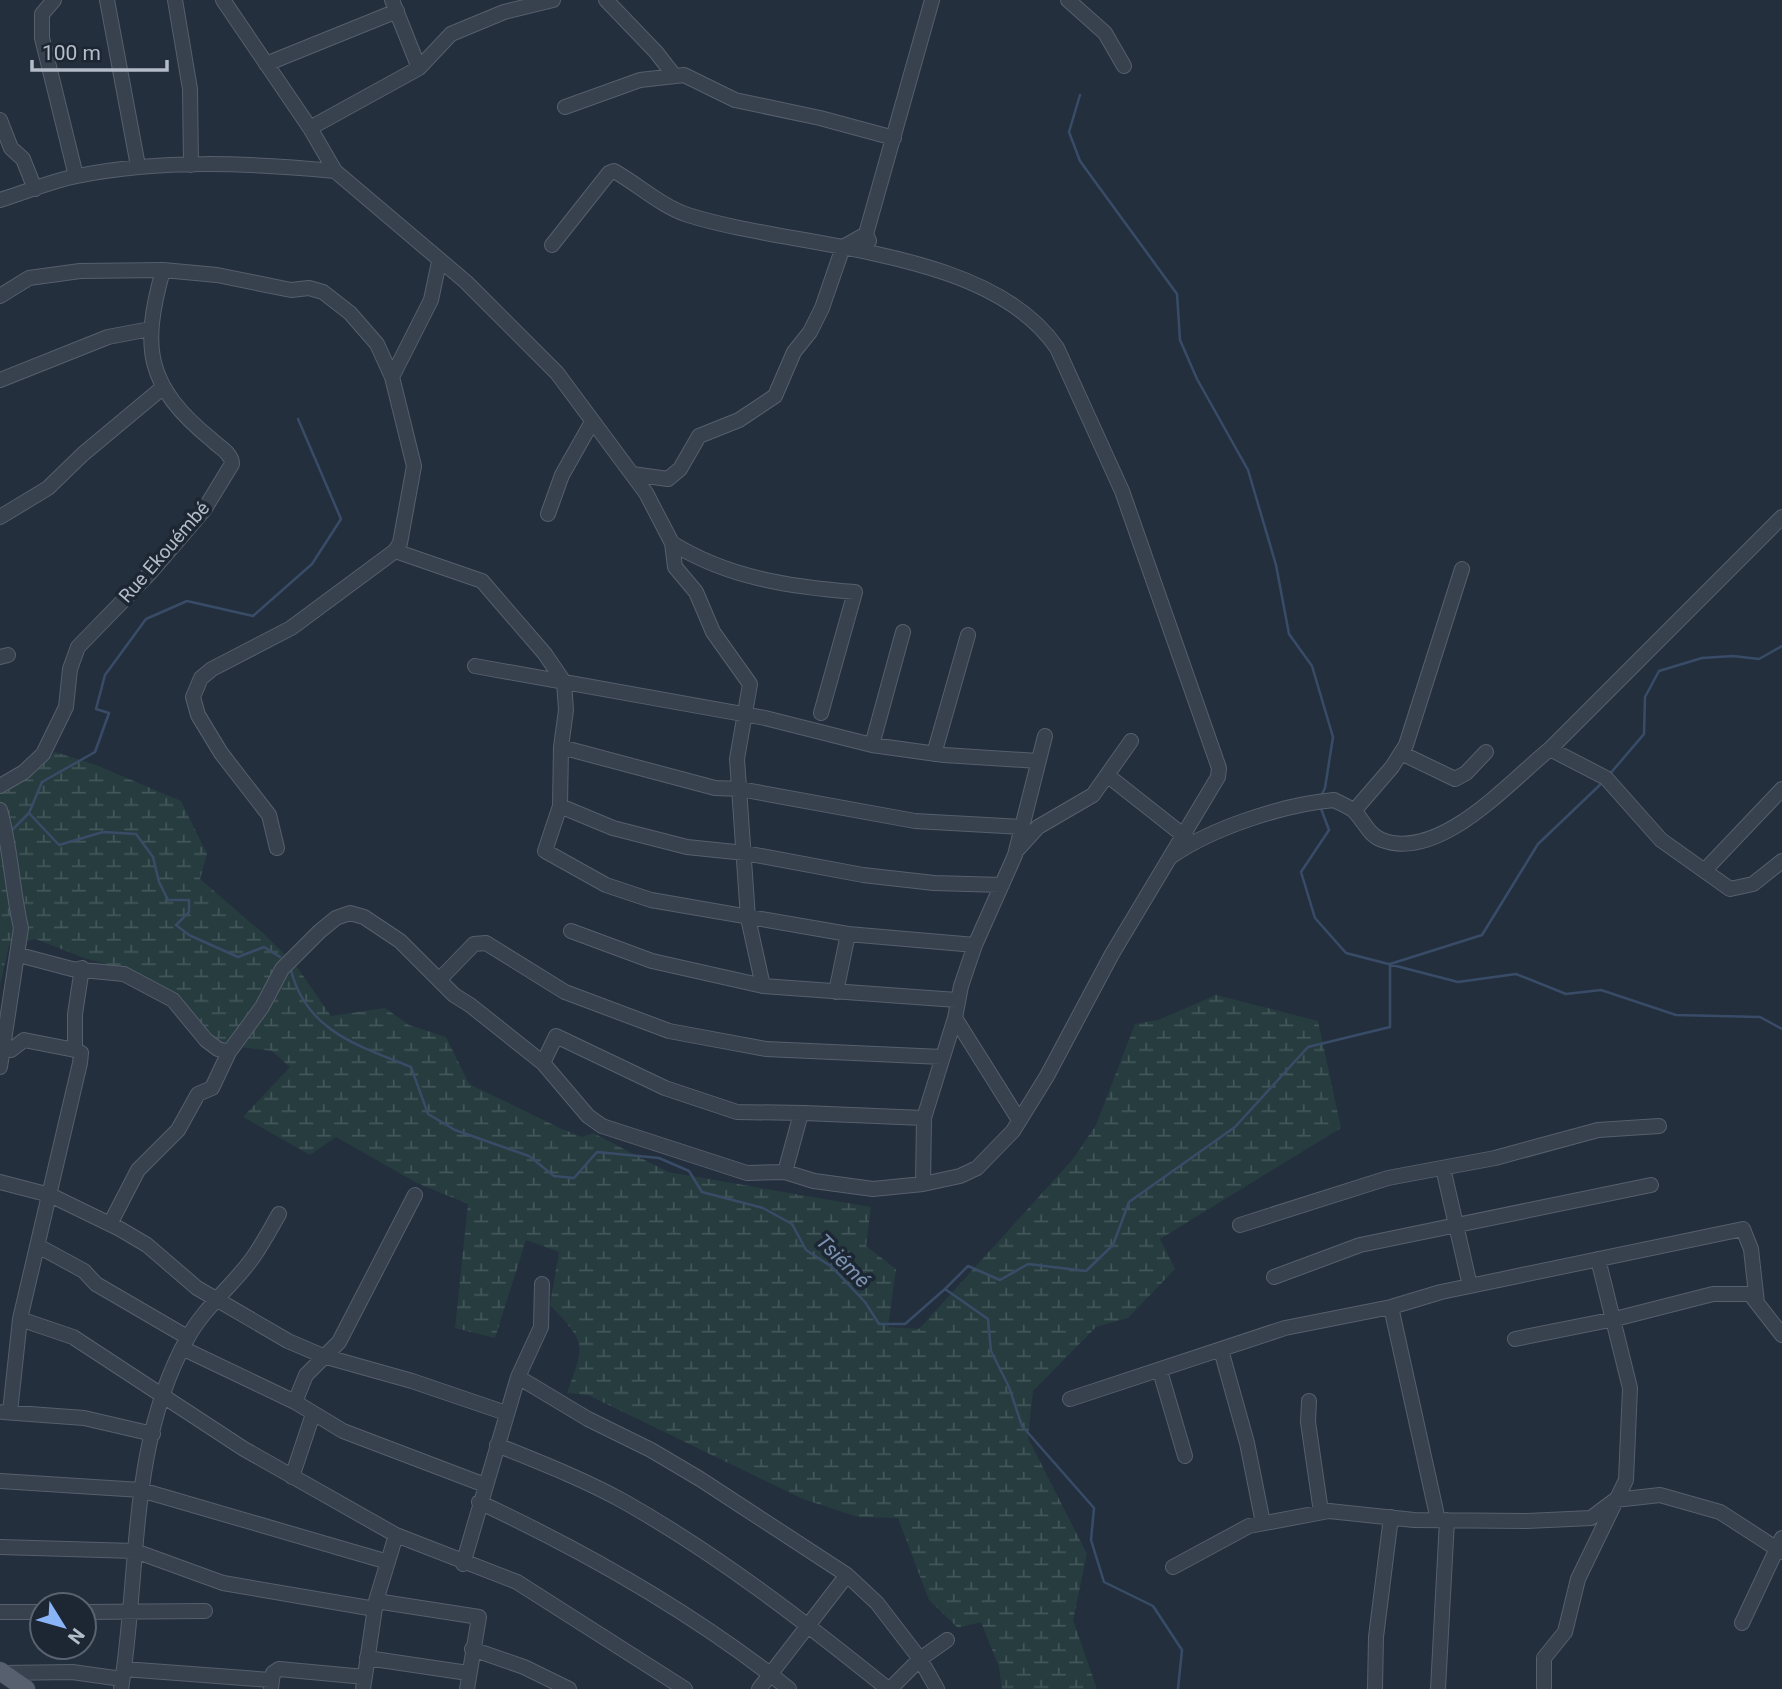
<svg xmlns="http://www.w3.org/2000/svg" width="1782" height="1689" font-family="Roboto,sans-serif">
<style>
.wetland{fill:url(#wetland-marsh)}
.lines{fill:none;stroke-linecap:round;stroke-linejoin:round}
.stream{stroke:#394c67;stroke-width:2.5}
.minor-casing{stroke:#565f6c;stroke-width:16}
.major-casing{stroke:#414a57;stroke-width:19}
.minor{stroke:#38414e;stroke-width:14}
.major{stroke:#56606e;stroke-width:18}
.labels{text-anchor:middle;dominant-baseline:central;stroke-width:7;stroke-linejoin:round;paint-order:stroke}
.street-label{font-size:19px;fill:#b4bcc9;stroke:#1d2633}
.water-label{font-size:21px;font-style:italic;fill:#7c92b1;stroke:#1d2633}
</style>
<defs>
<pattern id="wetland-marsh" width="20" height="14" patternUnits="userSpaceOnUse" patternTransform="scale(1.75)"><rect width="20" height="14" fill="#263c3f"/><path d="M1 5h8M5 5V1M11 12h8M15 12V8" fill="none" stroke="#435659"/></pattern>
</defs>
<rect width="100%" height="100%" fill="#242f3e"/>
<path class="wetland" d="M55,752l41,13 85,36 26,53 -7,25 64,55 33,33 34,49 54,-8 24,17 37,12 23,47 93,45 20,8 11,-4 75,39 203,35 -5,39 30,23 -8,58 31,2 154,-170 23,-34 39,-101 23,-4 58,-25 102,26 23,107 -181,111 15,30 -47,49 -32,9 -63,64 -5,47 59,116 -14,66 24,69h-95l-3,-22 -18,-45 -23,6 -29,-28 -31,-82 -40,-1 -55,-18 -215,-104 -21,-2c18,-50 20,-49 -17,-88l9,-53 -33,-12 -31,98 -40,-10 13,-124 -51,-21 -81,-46 -26,18 -67,-38 47,-50 -18,-16 -57,-7 -36,-46 -63,-31 -32,-9 -48,-19 -27,6 -9,40v-192z"/>
<g class="lines">
<path class="stream" d="M1080,95l-11,37 11,29 97,133 3,46 17,39 51,91 28,95 13,69 23,32 21,71 -8,51 -4,8
M1609,775l35,-41 1,-37 14,-26 43,-13 31,-2 26,3 23,-13
M1320,806l9,24 -28,42 14,46 31,35 112,29 58,-8 50,20 35,-4 75,25 84,2 22,12
M29,813l13,-31 53,-30 14,-39 -13,-4 9,-34 41,-56 41,-18 66,15 59,-52 29,-45 -43,-100
M10,832l19,-19 30,32 44,-13 33,2 17,23 6,25 9,18h21v12l-13,13 13,10 49,22 26,-10 16,10
M291,970c15,61 68,76 120,97l17,47 27,16 74,26 25,20 20,2 23,-26 62,6 30,13 13,21 61,16 29,16 14,26 26,17 33,35 14,22h26l40,-35 43,30 3,32 18,36 13,39 72,82 -3,32 13,42 49,24 29,44 -4,39
M945,1289l23,-23 32,14 28,-16 58,7 27,-26 16,-43 106,-75 73,-80 82,-20v-63l92,-29 56,-91 65,-62"/>
<g class="minor-casing">
<path id="minor" d="M54,0l-12,14v24l34,138
M107,0l31,166
M175,0l15,89 1,76
M223,0l87,128 25,43 131,111 91,91 89,120 26,50 3,24 21,25 17,40 37,52 -13,75 11,159 15,68
M392,0l27,68
M606,0l50,52 17,22
M1068,0l37,33 19,33
M266,64l131,-53
M565,107l75,-27 44,-5 51,25 85,18 74,20
M0,120l11,28 12,11 12,30
M310,128l109,-60 32,-34 53,-22 49,-12
M0,200c26,-8 51,-19 77,-24 85,-17 172,-13 258,-5
M869,241l-3,-7 66,-234
M0,296l29,-18 51,-7 83,-1 54,5 74,15 18,-2 14,4 27,21 27,31 15,33 22,89 -14,77 -5,8 -104,77 -79,41 -11,9 -8,19 5,18 23,38 48,62 8,33
M392,377l39,-77 8,-38
M0,380l108,-43 42,-8
M632,474l36,5 12,-10 19,-33 40,-16 36,-24 19,-44 16,-20 12,-24 21,-61 23,-13
M548,514l14,-39 30,-53
M0,517l48,-29 35,-34 78,-65
M672,543c56,35 119,44 183,49l-34,121
M395,551l87,30 63,73 19,28 2,28 -5,37 -1,59 -15,45 61,34 45,15 197,34 127,11
M0,657l8,-2
M475,666l290,52 107,27 72,10 94,6
M872,745l31,-113
M561,747l154,41 25,1 175,32 107,6
M1550,749l232,-232
M1401,753l54,26 11,-6 20,-21
M934,754l34,-119
M1107,775l81,64
M0,786l24,-14 19,-18 23,-47 4,-38 8,-22 71,-73 55,-64 28,-46c0,-11 -13,-17 -20,-24 -66,-54 -71,-91 -49,-170
M560,806l53,22 74,19 58,6 118,22 71,8 68,2
M0,810c11,39 12,79 21,118l-21,139
M1354,811l38,-44 14,-22 56,-176
M1018,849l20,-22 55,-32 38,-54
M1172,856c40,-28 113,-52 162,-56 6,3 13,6 19,10 10,9 15,25 29,30 58,22 128,-59 168,-91l56,29 55,62 69,49 23,-5 29,-23
M1705,870l77,-81
M571,931l81,30 111,25 194,14
M19,955l53,14 52,5 49,26 33,40 12,9 11,3
M440,979l34,-35 12,-1 79,49 104,39 97,18 176,8
M836,992l12,-58
M955,1018l64,102
M3,1048l8,2 13,-10 51,10
M543,1063l13,-27 109,52 72,24 67,1
M1443,1168l27,118
M785,1172l15,-55 4,-4 120,5
M0,1182l50,13 70,34 27,16 50,43 91,53 35,15 89,25 94,32
M923,1184l1,-66 31,-100 6,-32 14,-41 40,-90 30,-119
M110,1224l28,-54 40,-40 20,-36 14,-6 17,-36 33,-45 20,-38 38,-38 16,-13 14,-5 14,4 36,24 54,54 16,10 73,58 45,53 14,10 145,47 38,-1 29,9 59,8 50,-5 37,-8 17,-8 36,-37 34,-55 65,-122 106,-177 1,-9 -97,-277 -65,-143c-68,-101 -262,-99 -369,-133 -27,-9 -49,-30 -74,-44l-5,2 -57,72
M1240,1225l148,-47 107,-20 103,-28 61,-4
M38,1246l46,25 12,13 91,53
M1274,1277l86,-32 291,-60
M1391,1307l47,213
M20,1319l53,18 171,112 152,86 121,47 168,107
M1515,1339l100,-20 98,-25h37l32,41
M182,1348l113,54 48,29 142,54
M1221,1350l26,93 16,80
M1160,1371l25,85
M518,1377l70,42 63,31 49,29 147,96 30,28 43,56 17,30
M1070,1399l215,-71 106,-21 50,-15 302,-63 8,20 6,54
M1309,1401l-1,21 13,90
M295,1402l11,-27 33,-33 76,-147
M3,1412l81,6 69,16
M10,1412l10,-93 60,-256 1,-10 -6,-3v-36l7,-46
M497,1445c42,17 86,34 126,56 94,53 182,121 265,188
M292,1477l21,-63
M0,1481l141,9 247,72
M479,1502c109,51 216,112 310,187
M0,1547l135,4 88,32 152,26
M463,1564l55,-187 23,-50 1,-43
M1173,1567l76,-41 80,-15 85,9 113,1 64,-3 24,-18 45,-5 60,17 62,40
M376,1601l103,16 -12,72
M0,1612h42
M84,1612l121,-1
M1742,1623l40,-85
M472,1649l52,18 45,22
M367,1658l101,15
M124,1669l147,11
M3,1673l69,-1 50,7
M271,1688l2,-15 6,-4 86,8
M121,1689c19,-116 7,-244 66,-350 17,-32 47,-54 67,-83 9,-13 17,-28 25,-42
M363,1689l13,-88 20,-66
M759,1689l88,-114
M890,1689l30,-30 27,-19
M1375,1689l1,-52 15,-120
M1438,1689l9,-169
M1544,1689v-31l21,-26 13,-53 48,-99 4,-92 -32,-129"/>
</g>
<g class="major-casing">
<path id="major" d="M0,1671l26,18"/>
</g>
<use href="#minor" class="minor"/>
<use href="#major" class="major"/>
</g>
<g class="labels">
<g class="street-label">
<text transform="translate(164 552) rotate(-49)">Rue Ekouémbé</text>
</g>
<g class="water-label">
<text transform="translate(843 1261) rotate(45)">Tsiémé</text>
</g>
</g>
<g transform="translate(63 1626) rotate(127)"><circle r="33" fill="#1d2633" stroke="#59626f" stroke-width="2"/>
<path d="M0-5L12 26L0 18L-12 26Z" fill="#8ab4f8"/>
<text y="-10" font-size="19" font-weight="bold" text-anchor="middle" fill="#b4bcc9">N</text>
</g>
<path d="M32 60v10h135v-10" fill="none" stroke="#b4bcc9" stroke-width="3.5"/>
<text x="42" y="60" font-size="21" fill="#b4bcc9" stroke="#1d2633" stroke-width="5" paint-order="stroke">100 m</text>
</svg>
